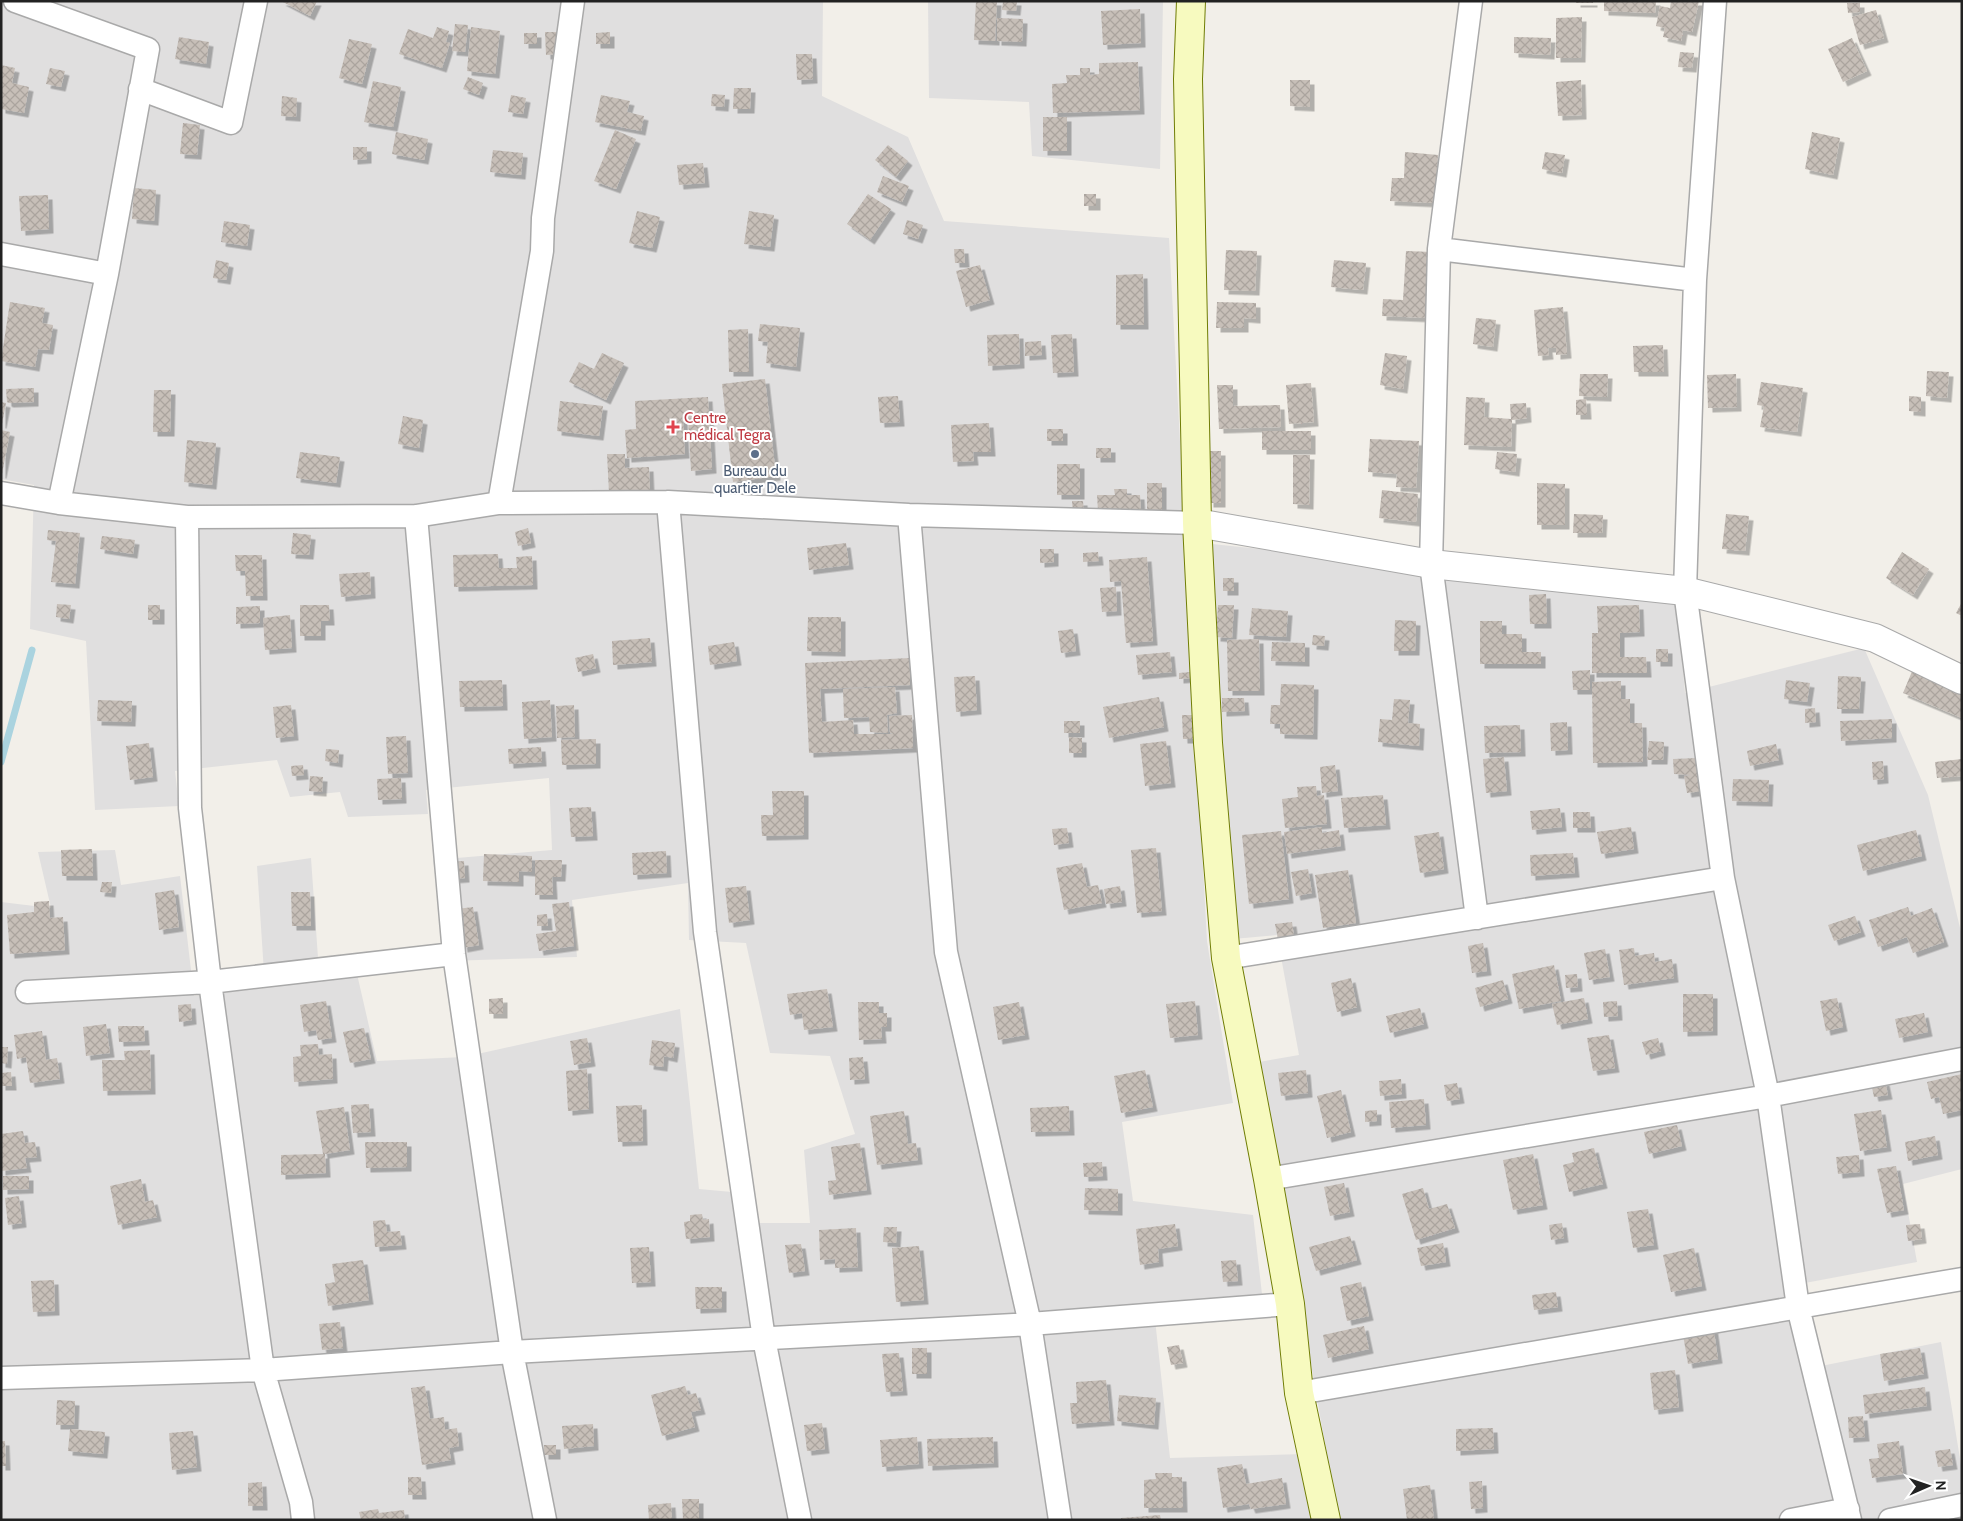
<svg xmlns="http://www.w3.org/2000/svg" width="1963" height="1521" font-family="Cabin,sans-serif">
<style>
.residential{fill:#e0dfdf}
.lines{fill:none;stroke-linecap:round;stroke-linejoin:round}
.stream{stroke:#aad3df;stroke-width:7}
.building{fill:url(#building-cross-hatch);filter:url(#shadow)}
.minor-casing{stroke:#a9a9a9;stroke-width:25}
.tertiary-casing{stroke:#a9a9a9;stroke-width:30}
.secondary-casing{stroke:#707d05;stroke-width:30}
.minor{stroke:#fff;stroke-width:22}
.tertiary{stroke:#fff;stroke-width:28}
.secondary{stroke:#f7fabf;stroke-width:28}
.health-dot{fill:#e0444e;stroke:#fff;stroke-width:2}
.service-dot{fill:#5c6f8a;stroke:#fff;stroke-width:2}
.labels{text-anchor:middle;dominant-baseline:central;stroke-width:4;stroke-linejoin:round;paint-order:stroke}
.health-label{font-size:15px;fill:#be3a42;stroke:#fff;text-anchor:start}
.service-label{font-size:15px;fill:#4e5e75;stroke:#fff}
</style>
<defs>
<pattern id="building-cross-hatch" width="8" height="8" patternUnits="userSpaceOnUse" patternTransform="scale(1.25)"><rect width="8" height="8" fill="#c7bfb8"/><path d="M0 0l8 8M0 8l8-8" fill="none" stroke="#aba49e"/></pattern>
<filter id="shadow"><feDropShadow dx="4.5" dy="4.5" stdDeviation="0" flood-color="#0004"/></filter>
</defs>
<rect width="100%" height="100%" fill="#f2efe9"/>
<path class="residential" d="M1,1h822l-1,95 86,41 36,84 225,17 38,703 26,162 -111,19 11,79 120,14 9,79 -108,16 16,148 133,-4 14,66h-1316v-618l50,6 -13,-56 77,-2 6,35 59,-9 14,120 71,-8 -8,-122 54,-8 7,100 36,3 23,100 87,-4 216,-48 19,180 33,3 7,31h71l-6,-73 51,-16 -25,-78 -60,-3 -24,-110 -57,-3 -1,-57 -116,17 5,57 -130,4 -14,-101 119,-10 -3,-72 -123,12 2,24 -80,3 -8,-25 -50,5 -13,-37 -102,11 4,35 -84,4 -9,-169 -56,-12 4,-144 -33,-6z
M928,1h235l-3,168 -128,-13 -3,-54 -100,-4z
M1212,544l464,49 9,100 179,-45 64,147 34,141v233l-59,15 14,78 -128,24 22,82 130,-26 21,129v49h-624l-79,-458 40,-7 -22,-120 -44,4z"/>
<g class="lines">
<path class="stream" d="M1,762l31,-112"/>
</g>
<path class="building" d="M281,1h36l-7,15z
M976,1h21l-2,40 -21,-1z
M1003,1h14l-1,10 -14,-1z
M1576,1h17v2h-17z
M1604,1h52l-1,12 -51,-2z
M1671,1h28l-7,31 -9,-2 -2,11 -18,-4 2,-9 -9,-2 4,-20 10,2z
M1847,3h13v9l-12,1z
M1140,9l1,34 -38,2 -2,-34z
M1876,10l8,28 -24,7 -8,-28z
M1582,17l-1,41h-25v-40z
M997,18l26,1 -1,23 -25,-1z
M455,24l13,1 -3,27 -13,-1z
M437,27l12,4 -3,11 4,1 -8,25 -43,-14 9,-25 25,9z
M471,27l29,4 -5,43 -28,-3z
M545,32h16l2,22 -17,1z
M610,32v12h-14v-11z
M524,33h13v11h-13z
M179,37l30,5 -3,22 -31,-5z
M1514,37l37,1 -1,17 -36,-2z
M1852,38l15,33 -24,11 -15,-33z
M349,39l23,5 -10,40 -23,-6z
M1680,52l14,1 -2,15 -14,-1z
M796,54h16l1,25 -16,1z
M1138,62l2,48 -87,3 -1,-29 15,-1 -1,-8h14v-7h10v7l9,-1v-11z
M1,65l14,3 -3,15 17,4 -5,26 -23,-4z
M50,68l15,3 -4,16 -15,-3z
M468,77l15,6 -4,12 -16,-6z
M1290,80h20v27l-20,-1z
M1581,80l1,35 -24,1 -2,-34z
M373,81l28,6 -8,40 -29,-5z
M734,88h17l-1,21h-17z
M712,94l13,1 -1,12 -13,-1z
M511,95l15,3 -3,16 -15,-2z
M601,95l29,6 -3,11 17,4 -3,15 -46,-9z
M282,96l15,2 -1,19 -15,-1z
M1043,117h24v34h-24z
M183,123l17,2 -3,30 -17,-1z
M615,130l21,9 -20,50 -22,-8z
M396,132l32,7 -4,21 -32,-6z
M1812,132l28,6 -7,37 -28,-6z
M888,145l20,16 -12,16 -21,-17z
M353,147h14v12l-14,1z
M493,150l30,3 -2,22 -31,-3z
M1405,152l33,3 -3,48 -45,-2 2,-23h12z
M1545,152l20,3 -3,18 -20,-4z
M703,163l2,20 -26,2 -2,-20z
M883,176l26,10 -7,16 -25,-10z
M134,188l22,2 -2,31 -22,-2z
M868,194l23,15 -21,31 -23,-16z
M1084,194h12v12h-12z
M48,195l1,34 -28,2 -2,-35z
M637,211l23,6 -8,31 -23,-5z
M749,211l25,4 -4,32 -26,-3z
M907,220l16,5 -5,14 -15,-5z
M224,221l26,4 -3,21 -26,-4z
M954,249h10l1,14h-10z
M1226,250l31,1 -2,40 -31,-1z
M1406,251l27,1 -3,66 -48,-2 1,-17 20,1z
M216,260l13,3 -3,17 -13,-2z
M1334,260l32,3 -3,27 -32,-3z
M980,265l10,35 -24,7 -10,-36z
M1143,274l1,51h-28v-50z
M10,302l35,6 -3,15 11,2 -4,25 -11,-1 -3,18 -34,-6z
M1217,302l39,1v16l-12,-1v10h-28z
M1563,307l4,47 -11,1v-7h-8l1,7 -11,1 -4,-46z
M1476,318l20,2 -3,27 -20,-3z
M760,324l40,4 -4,39 -30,-4 2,-21 -10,-1z
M748,329l1,43h-20l-1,-42z
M1019,334l1,30 -32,2 -1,-31z
M1072,334l2,38 -21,1 -2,-38z
M1041,341l1,14 -17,1v-14z
M1663,345l1,27h-30l-1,-26z
M602,353l22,10 -18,37 -37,-18 10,-20 15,7z
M1385,353l22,3 -4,33 -23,-4z
M1927,371l22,1 -2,26 -21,-2z
M1580,374h28l-1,23 -28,-1z
M1736,374l1,33 -29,1 -1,-33z
M765,379l11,97 -43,6 -11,-98z
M1761,382l42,6 -6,44 -37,-5 4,-21 -7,-1z
M1311,383l3,39 -25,2 -3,-39z
M1217,385h16v21l47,-1 1,22 -62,2z
M34,388v14l-25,1 -2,-1 -1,-13z
M154,390h17l-1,42h-17z
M898,396l2,26 -20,1 -2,-26z
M1909,396l12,1v15l-12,-1z
M708,397l4,72 -21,2 -3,-53h-5l2,36 -58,4 -2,-28 11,-1 -1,-28z
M1466,397l19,1 -1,19 27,2 -1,-15 16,-1 1,15 -15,2 -1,27 -47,-2z
M1586,399l1,16h-11v-15z
M560,401l43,5 -4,30 -42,-5z
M1,402l5,1 -4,21h-1z
M403,416l20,4 -4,28 -21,-4z
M989,423l2,29h-18l1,9 -21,1 -2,-37z
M1047,429h16v12h-16z
M1,430l9,2 -8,42h-1z
M1262,431h49v19h-49z
M1370,439l49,2 -3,47 -20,-1 1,-13 -29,-2z
M187,440l29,3 -4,42 -28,-3z
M1096,448h15v10h-15z
M1209,451h12v52h-12z
M300,452l40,5 -4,26 -40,-5z
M1497,452l20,2 -2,18 -20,-3z
M607,454h18v14l24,-1 1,24 -41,2z
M1293,455h17l-1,50 -16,-1z
M1057,464h23v31h-23z
M1147,483h15v27h-15z
M1537,483l28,1v41h-28z
M1114,489h13v6h13l1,16h-43l-1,-16h18z
M1382,490l36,4 -2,28 -37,-4z
M1072,501h11l1,12 -11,1z
M1574,514l29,1 -1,18h-29z
M1726,514l23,2 -4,35 -23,-2z
M528,528l3,15 -13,3 -3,-14z
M48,530l32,3 -5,51 -24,-2 5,-41 -9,-1z
M293,533l18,2 -2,20 -18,-1z
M102,536l33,4 -2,14 -33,-5z
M846,543l3,22 -40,5 -2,-22z
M1040,549h14v13l-14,1z
M1098,552l1,9 -16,1v-9z
M1902,552l27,17 -16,26 -27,-17z
M498,554l1,14h18l-1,-11 16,-1 1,29 -79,2 -1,-32z
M235,555h27l1,41h-17l-1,-25h-9z
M1147,557l6,84 -27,2 -5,-62 -11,1 -1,-22z
M370,572l1,22 -30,3 -2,-23z
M1223,578h11v13h-11z
M1116,587l1,24 -15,1 -2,-24z
M1546,594l1,30h-17l-1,-29z
M1962,602v14l-6,-3z
M57,604l14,1 -2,14 -13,-2z
M148,605h12v15h-12z
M300,605h29l1,16h-9v15h-21z
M1218,605h16l-2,33 -16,-1z
M1639,605l1,27 -20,1v24h26l1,16h-55v-40h6l-1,-27z
M260,606v17l-24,1v-17z
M1252,608l36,3 -2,26 -37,-2z
M290,615l2,33 -27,2 -2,-32z
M808,617h33v35l-34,-1z
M1395,620l21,1 -1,30h-21z
M1480,621h22v13h20v18h19v12h-61z
M1073,629l3,22 -15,2 -3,-22z
M1313,635l12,1 -1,10 -12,-1z
M650,638l2,24 -39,3 -1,-24z
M1259,639l1,52h-32l-1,-51z
M734,642l3,19 -27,4 -2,-19z
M1272,642l33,1v19l-34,-1z
M1656,649h12v13h-12z
M1170,652l2,20 -34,3 -2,-20z
M593,654l3,14 -18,4 -3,-14z
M910,658v27l-90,4 2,33 31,-2 1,14h39l-3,-1 -1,-17 23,-1 1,33 -104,5 -4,-90z
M1913,669l49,21v28l-59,-25z
M1590,670v20h-17l-1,-19z
M1190,672l1,6 -12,1v-6z
M975,676l2,34 -21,2 -2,-35z
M1838,676l23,1 -2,32h-22z
M502,680l1,26 -43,1 -1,-26z
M1786,680l24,3 -3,19 -23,-3z
M1621,681v18h9v24h12l1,39 -50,1 -1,-81z
M1281,684l33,1 -1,50 -33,-1v-10h-10l1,-19h9z
M895,687l2,26 -10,2 1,18 -18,-1 -1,-15 -25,1 -1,-29z
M1159,697l5,30 -55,11 -6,-31z
M1222,698h22l1,13 -23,1z
M1394,699l16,1 -2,23 12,1 -1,22 -41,-4 2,-23 12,1z
M98,700l34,1 -1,21 -34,-1z
M550,700l2,37 -28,2 -2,-37z
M291,705l3,31 -18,2 -3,-31z
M574,705l1,32 -18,1 -1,-32z
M1815,708l1,14 -11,1v-14z
M1182,715h15v24h-14z
M1892,719v19l-51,3 -1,-20z
M1064,721h16v12h-16z
M1567,722l1,28 -17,1 -1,-28z
M1520,725l1,27 -36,1 -1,-27z
M406,736l2,37 -20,1 -2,-37z
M1069,737l13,1v15h-13z
M596,739v25l-34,1 -1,-25z
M1166,741l5,42 -26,3 -5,-42z
M1649,741l15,1 -1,18h-16z
M149,743l4,34 -23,3 -4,-34z
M1776,744l3,16 -29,6 -3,-15z
M541,747l1,15 -33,2 -1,-15z
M326,749l13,1 -1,13 -13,-2z
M1504,757l3,34 -21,2 -3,-34z
M1697,758v16l2,-1 3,18 -15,2 -3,-17 8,-1 -18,-1 -1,-15z
M1962,759v17l-25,2 -2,-16z
M1883,761l1,18 -11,1 -1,-18z
M303,765l1,10 -12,1 -1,-10z
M1335,765l3,26 -16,2 -2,-26z
M310,776l13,1 -1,15 -13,-1z
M401,778l1,21 -24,1 -1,-21z
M1733,779l36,1 -1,22 -36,-1z
M1316,786l1,10 7,-1 3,29 -42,4 -3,-29 16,-2 -1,-10z
M772,791h32v44l-42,1 -1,-21h12z
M1383,795l3,30 -42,3 -3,-30z
M591,807l2,29 -22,1 -2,-29z
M1560,808l2,19 -30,3 -2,-19z
M1573,812h17l1,16h-18z
M1322,827v6l17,-3 2,16 -54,8 -3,-22z
M1631,827l3,22 -33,5 -4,-22z
M1067,828l2,15 -15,2 -2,-16z
M1916,830l6,26 -59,15 -6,-26z
M1281,831l8,68 -40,5 -7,-69z
M1439,832l5,37 -24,4 -6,-37z
M1156,848l6,63 -25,2 -6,-63z
M92,849l1,27h-31l-1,-26z
M666,851l1,22 -34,2 -1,-22z
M1573,853l2,20 -44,3 -1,-21z
M484,854l48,2v16l-13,-1v11l-36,-1z
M535,860h27l-1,17h-9l1,18h-18z
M464,861l1,17 -14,1 -1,-17z
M1082,863l5,24 11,-2 4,18 -38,7 -8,-42z
M1308,869l4,24 -16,3 -5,-24z
M1348,870l8,53 -33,5 -8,-53z
M102,882h10l-1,11 -11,-1z
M746,886l4,34 -21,3 -4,-35z
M1120,886l2,16 -16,2 -2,-15z
M174,890l5,37 -20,3 -4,-37z
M291,892h19l1,34h-19z
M49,901l1,17 13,-1 2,33 -55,4 -3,-39 27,-3v-10z
M569,902l5,44 -35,5 -3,-17 20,-3 -4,-27z
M473,907l6,38 -16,3 -6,-39z
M1908,907l3,9 21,-8 12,34 -31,11 -6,-16 -29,10 -9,-27z
M547,914l1,12h-11v-11z
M1855,916l6,16 -27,9 -6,-16z
M1292,922l2,15 -16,2 -3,-15z
M1483,943l4,28 -15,2 -4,-27z
M1634,948l1,8 19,-3 1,9 17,-3 2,19 -50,7 -5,-35z
M1605,949l5,28 -21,3 -5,-27z
M1554,965l7,36 -42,8 -7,-35z
M1577,974l1,13 -12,1 -1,-13z
M1351,978l6,29 -20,5 -6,-29z
M1503,980l5,19 -28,8 -5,-19z
M827,989l6,38 -29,3 -2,-17 -12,2 -3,-21z
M1683,994h30v37l-30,1z
M503,998v16h-14v-15z
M1584,998l4,21 -31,6 -5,-21z
M1837,998l6,29 -17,4 -6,-30z
M326,1001l6,37 -14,2 -2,-10 -12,2 -4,-27z
M1195,1001l3,34 -28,3 -4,-34z
M1617,1001l1,15 -14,1 -1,-15z
M858,1002h21v11h8v14h-6l1,12 -23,1z
M1019,1002l6,33 -27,5 -5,-33z
M191,1004l1,16 -13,2 -1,-17z
M1420,1008l4,16 -34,9 -4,-17z
M1924,1013l4,19 -29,6 -4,-19z
M106,1024l4,29 -24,3 -3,-29z
M118,1026h26l1,15 -26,1z
M364,1028l7,31 -21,4 -7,-31z
M42,1031l4,29 11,-2 3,21 -30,4 -4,-26 -9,2 -3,-24z
M1609,1035l6,33 -22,3 -6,-33z
M587,1038l4,24 -17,3 -4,-24z
M1658,1038l3,13 -15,4 -4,-13z
M652,1040l23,3 -2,15 -9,-2 -1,11 -14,-2z
M318,1044l1,11 13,-1 1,25 -39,3 -1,-25 8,-1 -1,-11z
M1,1047h7l-1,17 -6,-1z
M150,1050l1,40 -48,1 -1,-31h23l-1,-9z
M863,1057l2,22 -15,1 -1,-22z
M587,1069l2,40 -21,2 -2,-40z
M1145,1070l8,37 -32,6 -7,-37z
M1306,1070l2,23 -27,3 -3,-23z
M11,1072l1,14h-11v-13z
M1962,1074v36l-19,4 -4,-17 -8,2 -4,-17z
M1401,1079l1,15 -22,2 -1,-15z
M1885,1081l3,14 -14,2 -3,-14z
M1457,1083l3,16 -13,2 -3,-16z
M1341,1090l10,42 -24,6 -10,-42z
M1424,1099l2,26 -35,3 -2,-26z
M369,1104l2,28 -18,1 -2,-28z
M642,1105l1,36 -25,1 -2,-36z
M1069,1106l1,25 -39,1 -1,-24z
M344,1107l6,43 -25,4 1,19 -45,2v-20l42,-1 -7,-43z
M1377,1110v11l-12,1v-11z
M1881,1110l6,37 -27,4 -6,-37z
M904,1111l4,33 8,-1 2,17 -41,5 -7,-49z
M1677,1125l5,21 -33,8 -5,-22z
M23,1131l2,12 10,-1 2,15 -12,1 2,10 -26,3v-37z
M1935,1136l3,19 -30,6 -3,-19z
M365,1142h42v25l-41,1z
M860,1143l7,47 -38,5 -1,-14 8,-1 -5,-33z
M1594,1148l9,36 -34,8 -6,-27 11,-3 -2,-9z
M1533,1154l10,51 -30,5 -10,-50z
M1859,1155l1,17 -22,2 -2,-17z
M1102,1162l1,14 -19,1 -1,-14z
M1896,1166l8,44 -17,3 -10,-44z
M3,1176h26v13l-26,1z
M141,1179l4,23 8,-2 4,17 -39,8 -8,-39z
M1344,1183l6,29 -20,4 -6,-29z
M1085,1188l33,1v22l-34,-1z
M1423,1188l6,21 18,-5 8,24 -39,12 -14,-46z
M19,1196l3,27 -14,2 -3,-27z
M1648,1209l6,36 -21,3 -6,-36z
M702,1214l1,6 6,-1 1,18 -24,2 -2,-17 6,-1v-6z
M385,1220l2,12 13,-1 2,14 -27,2 -2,-26z
M1562,1223l2,15 -13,2 -2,-15z
M1175,1224l3,22 -20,3 1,13 -19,3 -4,-36z
M1920,1224l2,15 -14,2 -2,-16z
M884,1227h13l-1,16 -13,-1z
M856,1228l2,39 -23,1v-9l-15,1 -1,-30z
M1350,1236l7,24 -41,11 -7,-24z
M1443,1243l3,19 -25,4 -4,-18z
M801,1244l4,27 -16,2 -4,-28z
M919,1246l5,54 -28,2 -4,-54z
M649,1247l2,35 -19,1 -2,-35z
M1694,1248l8,38 -31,6 -8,-37z
M363,1260l6,40 -41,6 -3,-22 10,-2 -3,-18z
M1236,1260l2,21 -15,1 -2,-21z
M54,1280l1,31 -22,1 -2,-31z
M1361,1282l8,34 -22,5 -7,-34z
M695,1287h27v21l-26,1z
M1556,1292l2,15 -24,3 -2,-15z
M1712,1318l6,41 -30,5 -7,-41z
M340,1322l3,26 -21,2 -3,-26z
M1364,1326l5,23 -41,9 -5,-23z
M1179,1345l4,18 -12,2 -4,-18z
M912,1348h15v26h-15z
M1920,1348l4,26 -40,7 -4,-27z
M899,1353l4,38 -17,1 -4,-38z
M1675,1370l4,37 -25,3 -4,-37z
M1106,1380l4,41 -38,3 -2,-21h7l-1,-21z
M425,1386l5,33 14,-2 1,13 12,-2 2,18 -10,2 2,12 -29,5 -11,-77z
M685,1386l3,9 8,-2 5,17 -10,2 4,15 -33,9 -11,-41z
M1925,1387l2,19 -62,8 -2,-19z
M1119,1395l37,3 -2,27 -37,-4z
M57,1400l18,1 -1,24h-18z
M1863,1416l2,21 -16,1 -1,-21z
M822,1423l3,26 -18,2 -3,-26z
M593,1424l1,22 -30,3 -2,-23z
M1493,1428l1,21 -38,2v-22z
M70,1429l35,3 -2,22 -35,-3z
M193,1431l4,36 -25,3 -3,-37z
M917,1437l2,27 -37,3 -2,-27z
M993,1437l1,26 -66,3 -1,-27z
M1,1441h4l1,25h-5z
M1899,1441l4,33 -31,4 -3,-19 10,-1 -2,-14z
M544,1445h12v10h-12z
M1950,1449l3,16 -15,2 -3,-16z
M1242,1464l4,20 36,-6 4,26 -35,5 -2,-5 -26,4 -6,-40z
M1155,1473h17v4h10l1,31h-39v-28l12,-1z
M408,1477h13l1,18h-14z
M1482,1481l1,27 -12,1 -2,-27z
M262,1482l1,24h-15v-23z
M1430,1485l4,35h-27l-4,-31z
M682,1499h17v21h-16z
M671,1503l1,16 -23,1 -1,-15z
M378,1509l1,4 25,-3 1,10h-44l-2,-8z
M1160,1515l1,5h-40v-2z"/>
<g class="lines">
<g class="minor-casing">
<path id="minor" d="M15,1l133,48 -41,225 -48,229
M1471,1l-32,248 -8,315 46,354
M1715,1l-20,279 -10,311 38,287 45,218 30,211 52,213
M140,89l91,34 25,-122
M1439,249l256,31
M1,254l106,20
M1,493l58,10 128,14 229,-1 83,-13 169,-1 241,13 288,8
M668,502l37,430 59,407 36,181
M499,503l43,-252 1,-33 30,-217
M909,515l37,437 84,372 30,196
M416,516l38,438 58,398 33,168
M187,517l3,291 20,174 53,388 38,132 2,18
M1226,958l497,-80
M27,992l183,-10 244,-28
M1268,1179l500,-83 194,-37
M1,1378l262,-8 249,-18 518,-28 260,-20
M1299,1393l663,-114
M1791,1520l57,-11
M1890,1520l72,-15"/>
</g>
<g class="tertiary-casing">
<path id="tertiary" d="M1197,523l234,41 254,27 190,47 87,42"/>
</g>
<g class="secondary-casing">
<path id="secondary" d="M1191,1l-3,78 9,444 11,220 18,215 42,221 22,125 9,89 27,127"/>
</g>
<use href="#minor" class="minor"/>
<use href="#tertiary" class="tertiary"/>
<use href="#secondary" class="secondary"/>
</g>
<path class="health-dot" d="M670.5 419.5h5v5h5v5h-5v5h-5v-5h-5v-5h5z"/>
<circle class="service-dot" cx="755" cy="454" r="5"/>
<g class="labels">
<g class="health-label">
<text x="684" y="418">Centre<tspan x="684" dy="17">médical Tegra</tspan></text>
</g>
<g class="service-label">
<text x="755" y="471">Bureau du<tspan x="755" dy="17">quartier Dele</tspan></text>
</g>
</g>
<rect width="1963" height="1521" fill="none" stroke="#222222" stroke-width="5"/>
<g transform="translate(1928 1486) rotate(88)" stroke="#ffffff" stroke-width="4" paint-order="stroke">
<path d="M0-4L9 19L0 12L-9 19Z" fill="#222222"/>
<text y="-8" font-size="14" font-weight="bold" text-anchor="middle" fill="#222222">N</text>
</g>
</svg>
